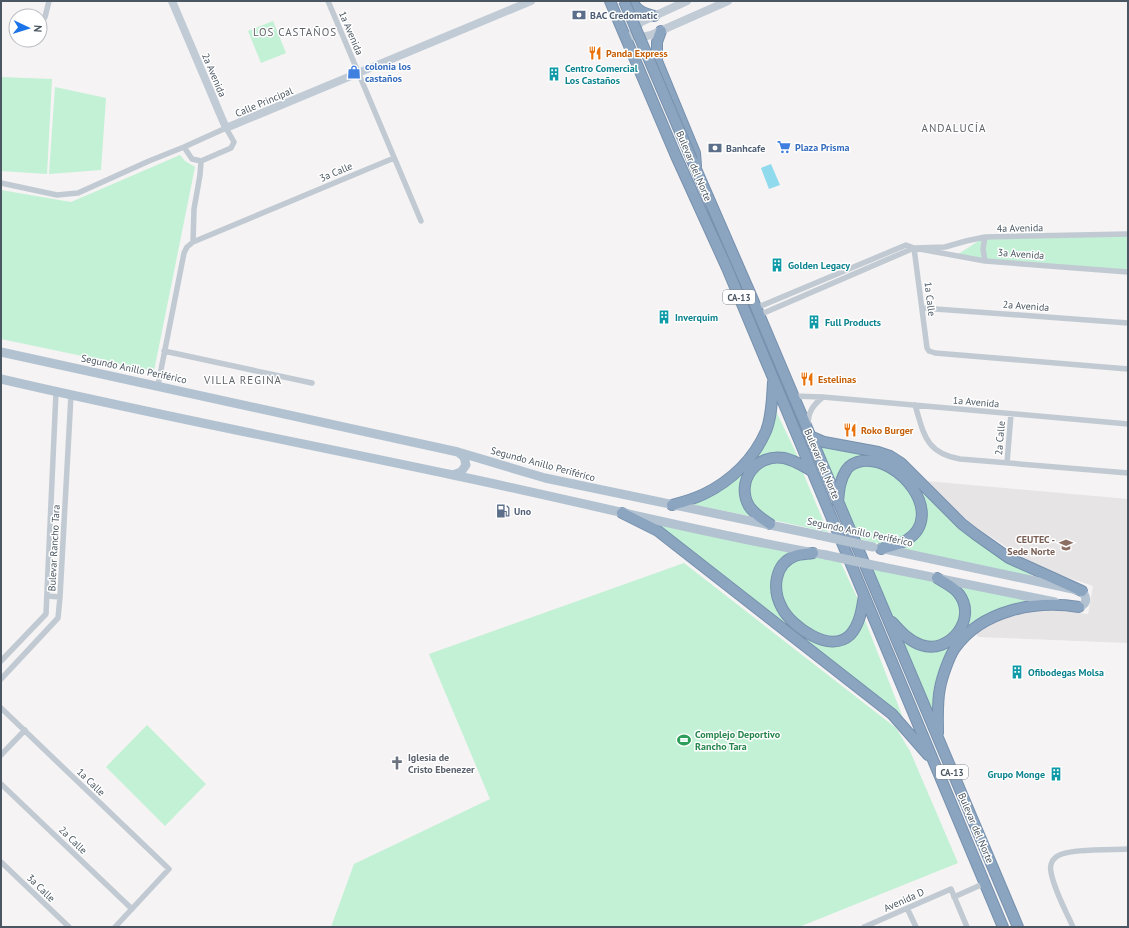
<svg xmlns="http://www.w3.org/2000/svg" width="1129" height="928" font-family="'PT Sans',sans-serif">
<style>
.education{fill:#e6e4e5}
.green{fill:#c3f1d5}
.water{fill:#90daee}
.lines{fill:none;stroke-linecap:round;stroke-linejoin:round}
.highway-casing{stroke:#7690ad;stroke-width:12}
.street{stroke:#c1cad2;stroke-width:5.5}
.secondary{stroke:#c1cbd6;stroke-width:8}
.primary{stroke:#b3c2d1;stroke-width:9}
.highway{stroke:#8ba5c1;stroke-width:10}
.highway-bridge-casing{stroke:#7690ad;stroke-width:12;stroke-linecap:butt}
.primary-bridge{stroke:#b3c2d1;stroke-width:9}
.highway-bridge{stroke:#8ba5c1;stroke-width:10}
.labels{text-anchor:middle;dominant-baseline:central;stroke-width:3;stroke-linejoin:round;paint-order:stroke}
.shield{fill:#fff;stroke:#808990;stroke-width:1}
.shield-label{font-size:9px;font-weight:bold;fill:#4a5661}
.service-label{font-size:10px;font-weight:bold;fill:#4e5e75;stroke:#fff;text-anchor:start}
.street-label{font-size:10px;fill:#4a5661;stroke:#fff}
.food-label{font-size:10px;font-weight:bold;fill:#c56008;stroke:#fff;text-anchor:start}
.shop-label{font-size:10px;font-weight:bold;fill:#366cbe;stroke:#fff;text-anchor:start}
.culture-label{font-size:10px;font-weight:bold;fill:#0d838f;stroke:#fff;text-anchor:start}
.education-label{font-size:10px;font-weight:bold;fill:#785e54;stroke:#fff;text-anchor:end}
.leisure-label{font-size:10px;font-weight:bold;fill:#27864d;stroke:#fff;text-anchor:start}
.worship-label{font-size:10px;font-weight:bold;fill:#5b616d;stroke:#fff;text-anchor:start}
.neighbourhood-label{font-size:11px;letter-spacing:1px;fill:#5f6368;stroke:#fff}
</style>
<rect width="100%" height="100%" fill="#f5f3f3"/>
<path class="education" d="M926,481l202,18v144l-150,-6 -2,-4 21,-13 27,-7 16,-2h21l27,3 5,-28 -56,-19 -67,-44z"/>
<path class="green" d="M273,21l13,32 -25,10 -13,-32z
M1,77l51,2 -5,95 -46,-3z
M55,87l51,11 -5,72 -52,4z
M180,155l5,6 10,6 -41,204 -153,-32v-149l70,12z
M1128,235v37l-173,-16 30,-19z
M774,407l25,52 -26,-4 -31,31 13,31 -70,-14 56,-30z
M818,442l71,17 117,101 30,18 -140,-30 28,-30 -22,-47 -46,-12 -19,30z
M783,461l18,7 27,64 -60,-13 -8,-5 -12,-19v-13l14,-19z
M871,463l27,12 21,31 -3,19 -10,12 -22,8 -24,-6 -18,-41 7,-27 10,-7z
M644,520l154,32 -25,27 16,43 53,21 21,-28 42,108z
M810,556l30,5 22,47 -14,24 -16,7 -24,-9 -15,-12 -9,-12 -4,-12 1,-22 6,-8z
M684,563l212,165 14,23 48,112 -159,64h-468l23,-63 136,-65 -61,-145z
M871,567l66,13 16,10 9,19 -6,23 -24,12 -15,-4 -25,-22z
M955,585l75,16 4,2 -35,8 -48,39 -15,73 -39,-91 42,16 28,-30z
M147,725l59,59 -41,42 -59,-59z"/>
<path class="water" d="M771,164l9,21 -11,4 -8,-21z"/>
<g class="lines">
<g class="highway-casing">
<path id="highway" d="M610,1l66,155 51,112 276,659
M632,1c5,10 11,12 22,15
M661,31l-4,11v19l38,92 1,13
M692,160l58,133 268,634
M810,436l14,6 54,10 12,4 11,7 61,61 13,10 34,24 73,33
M838,502c1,-12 2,-23 9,-33 3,-4 10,-7 15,-8 38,-5 84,54 45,79 -8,5 -17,6 -26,9
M672,505c11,-3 22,-6 32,-11 27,-13 50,-35 62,-63 6,-15 6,-33 7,-49
M622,513l36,18 234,183 36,41
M770,524c-7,-5 -16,-10 -21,-18 -14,-25 8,-53 35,-48 10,2 19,8 28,13
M813,553c-6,1 -13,1 -18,3 -21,8 -23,34 -13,52 10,19 48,46 68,27 10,-11 12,-26 14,-40
M892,622c9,10 17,19 29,23 28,10 57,-26 38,-51 -5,-7 -14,-11 -22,-16
M938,733c0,-14 -1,-31 2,-45 2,-11 9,-31 15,-40 27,-38 80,-48 124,-41"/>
</g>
<path class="street" d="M328,1l93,220
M40,20h3l2,-3 4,-16
M1,183l56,12 21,-2 71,-32 35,-14 42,-19 8,14 -3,6 -30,13 -9,-2 -8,-12
M193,242l1,-33 6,-34 1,-14
M914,248l13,100 2,3 6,2 193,16
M985,261l-2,-12 2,-12
M756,308l150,-63 8,3 71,13 143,11
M922,308l206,15
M759,315l155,-67 31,-1 21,-6 19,-4 143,-3
M164,351l148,32
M158,385l26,-132 3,-6 6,-5 201,-84
M793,396l30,1 305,27
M915,405c9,30 11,48 45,54l168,14
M808,425c0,-13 5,-20 15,-28
M1007,463l4,-49
M47,596l13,1
M1,661l45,-47 10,-222
M1,679l57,-61 2,-21 11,-202
M1,708l168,161 -54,58
M1,755l24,-25
M1,784l131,125
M1,862l68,65
M954,897l31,-14
M907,908l9,19
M864,927l87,-38 16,38
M1073,927c-7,-16 -19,-37 -22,-55 -1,-5 0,-11 4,-14 9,-10 58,-8 73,-9"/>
<path class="secondary" d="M172,1l54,127 305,-127
M633,32l8,-10 46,-21
M630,36l12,1 9,-2 77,-34"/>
<path class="primary" d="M1,352l457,100 87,26 273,57
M1,379c150,35 301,64 452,96 125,26 248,58 373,80
M453,475l8,-3 5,-7 -2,-8 -6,-5
M880,548l202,43c8,11 2,17 -10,15
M882,567l173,35"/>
<use href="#highway" class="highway"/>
<g class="highway-bridge-casing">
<path id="highway-bridge" d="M624,1l68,159"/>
</g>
<path class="primary-bridge" d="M818,535l55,12
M826,555l56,12"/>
<use href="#highway-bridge" class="highway-bridge"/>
</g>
<defs>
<g id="bank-bare" transform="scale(1.08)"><path d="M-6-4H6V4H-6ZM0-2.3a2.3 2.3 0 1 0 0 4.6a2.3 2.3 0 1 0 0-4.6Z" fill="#5c6f8a" stroke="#fff" stroke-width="2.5" paint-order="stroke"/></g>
<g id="restaurant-bare" transform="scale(1.08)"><path d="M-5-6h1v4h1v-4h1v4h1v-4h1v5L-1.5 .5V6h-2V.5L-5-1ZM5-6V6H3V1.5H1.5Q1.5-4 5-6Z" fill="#e8710a" stroke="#fff" stroke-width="2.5" paint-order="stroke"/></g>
<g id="shop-bare" transform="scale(1.08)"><path d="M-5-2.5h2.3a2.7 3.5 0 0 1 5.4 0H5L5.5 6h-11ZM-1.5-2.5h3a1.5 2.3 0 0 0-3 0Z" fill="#3f7fe0" stroke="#fff" stroke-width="2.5" paint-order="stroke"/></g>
<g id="building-bare" transform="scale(1.08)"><path d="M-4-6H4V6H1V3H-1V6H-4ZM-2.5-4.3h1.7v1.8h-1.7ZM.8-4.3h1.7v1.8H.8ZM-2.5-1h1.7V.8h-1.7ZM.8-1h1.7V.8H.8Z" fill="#0f9aa8" stroke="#fff" stroke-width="2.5" paint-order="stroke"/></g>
<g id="supermarket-bare" transform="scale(1.08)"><path d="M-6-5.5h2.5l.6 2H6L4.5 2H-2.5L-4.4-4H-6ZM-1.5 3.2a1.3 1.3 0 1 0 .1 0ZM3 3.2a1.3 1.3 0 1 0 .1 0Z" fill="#3f7fe0" stroke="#fff" stroke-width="2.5" paint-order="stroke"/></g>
<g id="fuel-bare" transform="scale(1.08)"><path d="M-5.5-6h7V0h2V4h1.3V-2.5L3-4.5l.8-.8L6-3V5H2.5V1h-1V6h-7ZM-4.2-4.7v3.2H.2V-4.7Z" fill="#5c6f8a" stroke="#fff" stroke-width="2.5" paint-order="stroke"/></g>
<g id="university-bare" transform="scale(1.08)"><path d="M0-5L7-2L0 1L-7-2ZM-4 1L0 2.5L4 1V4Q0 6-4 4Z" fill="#8d6e63" stroke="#fff" stroke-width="2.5" paint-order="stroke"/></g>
<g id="stadium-bare" transform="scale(1.08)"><path d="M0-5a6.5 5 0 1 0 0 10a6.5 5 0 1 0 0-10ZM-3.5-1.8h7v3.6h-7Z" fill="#2e9e5b" stroke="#fff" stroke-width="2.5" paint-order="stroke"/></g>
<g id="church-bare" transform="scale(1.08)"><path d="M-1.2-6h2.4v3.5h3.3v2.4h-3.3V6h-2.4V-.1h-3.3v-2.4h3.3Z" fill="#6b7280" stroke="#fff" stroke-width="2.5" paint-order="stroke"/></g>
</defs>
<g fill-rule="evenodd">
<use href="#bank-bare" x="579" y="15"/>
<use href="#restaurant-bare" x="595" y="53"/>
<use href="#shop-bare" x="354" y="72"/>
<use href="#building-bare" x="554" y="74"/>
<use href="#supermarket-bare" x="784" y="147"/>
<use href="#bank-bare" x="715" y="148"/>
<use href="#building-bare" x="777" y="265"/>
<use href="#building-bare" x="664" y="317"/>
<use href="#building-bare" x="814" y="322"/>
<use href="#restaurant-bare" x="807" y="379"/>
<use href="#restaurant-bare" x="850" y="430"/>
<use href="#fuel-bare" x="503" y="511"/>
<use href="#university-bare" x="1066" y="545"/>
<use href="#building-bare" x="1017" y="672"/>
<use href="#stadium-bare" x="684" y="740"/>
<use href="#church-bare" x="397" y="763"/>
<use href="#building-bare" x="1056" y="774"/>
</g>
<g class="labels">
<g class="shield">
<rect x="723" y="290" width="32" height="14" rx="3"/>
<rect x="936" y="765" width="32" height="14" rx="3"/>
</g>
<g class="shield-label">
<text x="739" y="297">CA-13</text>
<text x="952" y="772">CA-13</text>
</g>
<g class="service-label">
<text x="590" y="15">BAC Credomatic</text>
<text x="726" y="148">Banhcafe</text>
<text x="514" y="511">Uno</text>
</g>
<g class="street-label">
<text transform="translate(351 33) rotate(67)">1a Avenida</text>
<text transform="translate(214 75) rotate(67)">2a Avenida</text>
<text transform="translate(264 102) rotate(-23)">Calle Principal</text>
<text transform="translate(694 166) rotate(67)">Bulevar del Norte</text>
<text transform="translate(336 172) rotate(-23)">3a Calle</text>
<text transform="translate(1020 228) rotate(-1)">4a Avenida</text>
<text transform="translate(1021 254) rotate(4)">3a Avenida</text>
<text transform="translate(930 299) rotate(83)">1a Calle</text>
<text transform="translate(1026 306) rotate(4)">2a Avenida</text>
<text transform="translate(134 369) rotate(12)">Segundo Anillo Periférico</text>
<text transform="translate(976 402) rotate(5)">1a Avenida</text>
<text transform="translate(1000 438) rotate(-85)">2a Calle</text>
<text transform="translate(543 464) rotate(15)">Segundo Anillo Periférico</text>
<text transform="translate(822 464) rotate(67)">Bulevar del Norte</text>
<text transform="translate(860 532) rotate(12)">Segundo Anillo Periférico</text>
<text transform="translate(54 548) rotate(-87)">Bulevar Rancho Tara</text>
<text transform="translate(91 782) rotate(44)">1a Calle</text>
<text transform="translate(976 828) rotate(67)">Bulevar del Norte</text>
<text transform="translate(73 840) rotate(44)">2a Calle</text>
<text transform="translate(41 888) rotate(44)">3a Calle</text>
<text transform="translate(904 900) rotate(-24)">Avenida D</text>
</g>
<g class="food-label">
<text x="606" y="53">Panda Express</text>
<text x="818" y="379">Estelinas</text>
<text x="861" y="430">Roko Burger</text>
</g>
<g class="shop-label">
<text x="365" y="66">colonia los<tspan x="365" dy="12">castaños</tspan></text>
<text x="795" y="147">Plaza Prisma</text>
</g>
<g class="culture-label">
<text x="565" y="68">Centro Comercial<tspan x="565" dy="12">Los Castaños</tspan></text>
<text x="788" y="265">Golden Legacy</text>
<text x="675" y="317">Inverquim</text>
<text x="825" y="322">Full Products</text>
<text x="1028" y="672">Ofibodegas Molsa</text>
<text x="1045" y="774" text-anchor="end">Grupo Monge</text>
</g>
<g class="education-label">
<text x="1055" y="539">CEUTEC -<tspan x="1055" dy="12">Sede Norte</tspan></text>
</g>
<g class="leisure-label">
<text x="695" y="734">Complejo Deportivo<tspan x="695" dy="12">Rancho Tara</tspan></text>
</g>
<g class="worship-label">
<text x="408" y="757">Iglesia de<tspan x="408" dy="12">Cristo Ebenezer</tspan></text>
</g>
<g class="neighbourhood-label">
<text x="295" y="32">LOS CASTAÑOS</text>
<text x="954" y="128">ANDALUCÍA</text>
<text x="243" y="380">VILLA REGINA</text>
</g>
</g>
<rect width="1129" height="928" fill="none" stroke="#4a5661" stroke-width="4"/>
<g transform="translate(28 28) rotate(94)"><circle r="19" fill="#ffffff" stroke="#b7bbc0"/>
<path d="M0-3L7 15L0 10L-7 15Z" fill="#1a73e8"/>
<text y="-6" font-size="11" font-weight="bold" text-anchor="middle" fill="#4a5661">N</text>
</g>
</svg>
